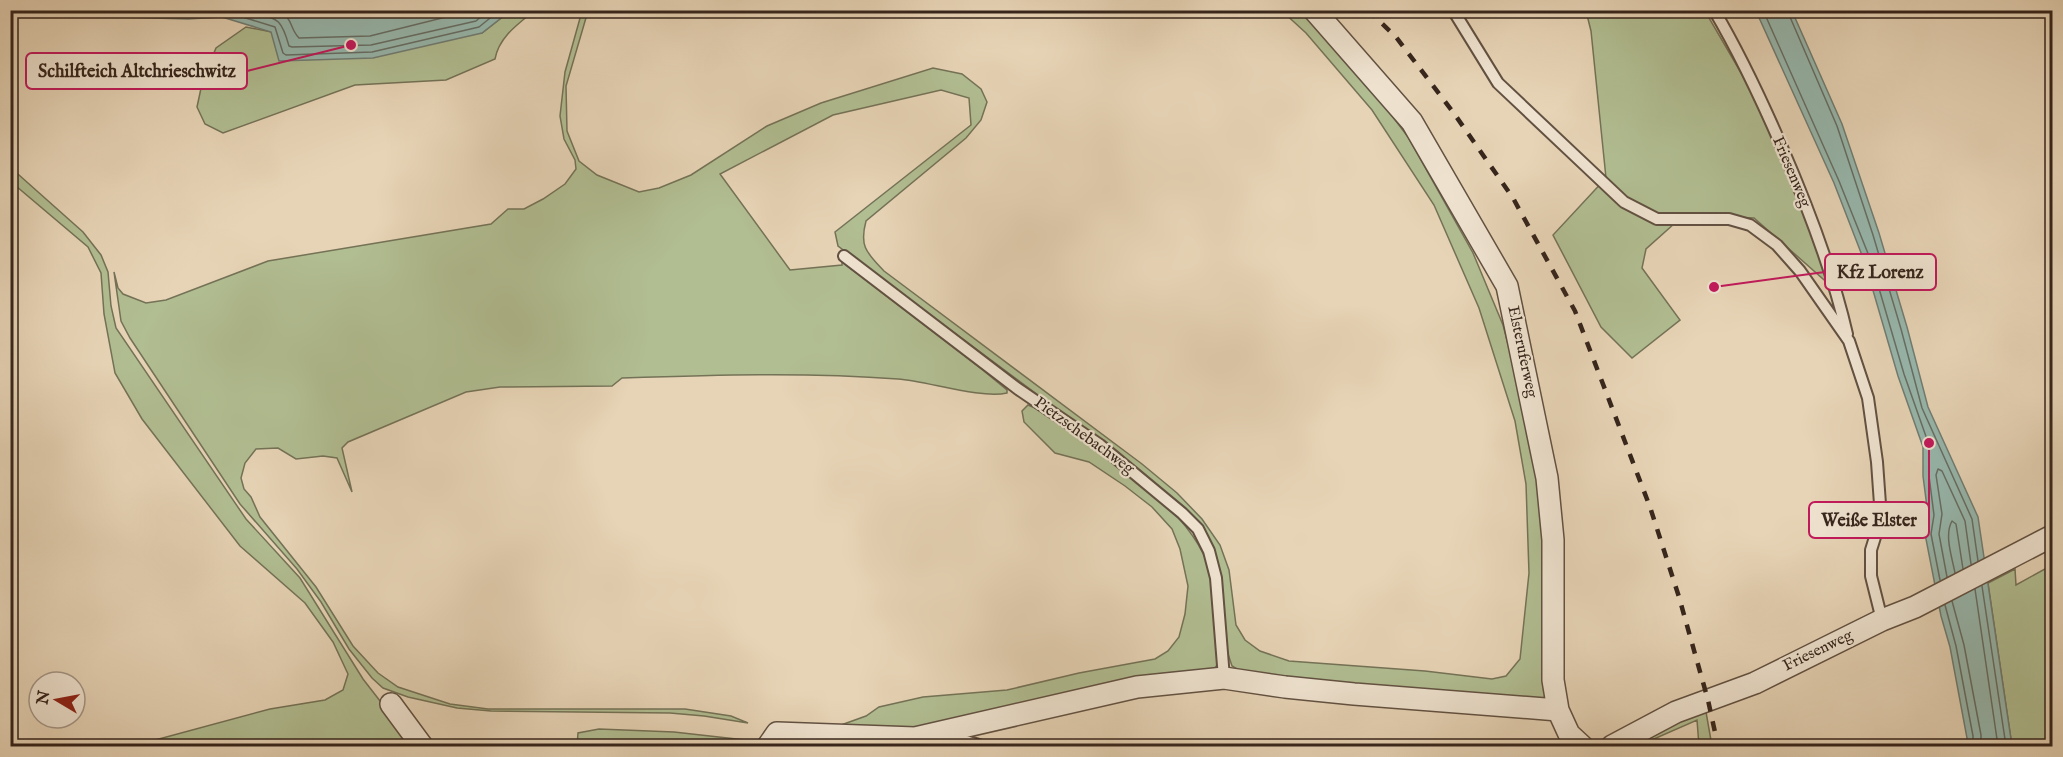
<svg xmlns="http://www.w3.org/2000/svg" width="2063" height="757" font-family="'IM FELL English',serif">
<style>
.green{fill:#b1be92;stroke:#747257;stroke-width:1.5}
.water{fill:#97b8ae;stroke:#707d74;stroke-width:1.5}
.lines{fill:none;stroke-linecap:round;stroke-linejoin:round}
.shore{stroke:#666e65;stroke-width:1.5}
.lane-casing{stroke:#625142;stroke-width:14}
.street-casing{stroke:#625142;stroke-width:24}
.lane{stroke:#efe3d0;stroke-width:10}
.street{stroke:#efe3d0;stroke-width:21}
.rail{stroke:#36251c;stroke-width:4.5;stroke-dasharray:10 10;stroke-linecap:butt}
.labels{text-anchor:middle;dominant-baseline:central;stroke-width:4.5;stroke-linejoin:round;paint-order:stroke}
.street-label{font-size:16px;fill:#36251c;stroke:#efe3d0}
.leader{fill:none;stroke:#c2185b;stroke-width:2}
.callout-dot{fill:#c2185b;stroke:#efe3d0;stroke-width:2}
.callout{fill:#efe3d0;stroke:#c2185b;stroke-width:2}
.callout-label{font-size:18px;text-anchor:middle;font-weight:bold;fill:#36251c}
</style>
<rect width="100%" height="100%" fill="#e7d4b6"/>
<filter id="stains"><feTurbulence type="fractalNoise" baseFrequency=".00333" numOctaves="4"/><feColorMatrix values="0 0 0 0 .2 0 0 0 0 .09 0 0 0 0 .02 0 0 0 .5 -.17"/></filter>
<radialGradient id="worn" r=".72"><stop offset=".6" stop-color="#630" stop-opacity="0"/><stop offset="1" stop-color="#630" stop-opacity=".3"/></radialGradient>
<path class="green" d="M510,11h24c-16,13 -35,26 -39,48l-49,21 -91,5 -132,48 -18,-9 -8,-17 6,-28 13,-31 30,-21 26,5 210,1z
M582,11h6l-22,75 1,45 12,30 18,14 42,17 20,-4 32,-13 76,-49 54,-23 112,-35 29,6 19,15 6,13 -6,18 -15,18 -100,83c-7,26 1,32 18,50l258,193 35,29 25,26 18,26 9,25 7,55 9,15 15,11 29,10 136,10 67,8 14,-3 14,-17 9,-86 -3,-89 -11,-63 -36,-113 -45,-103 -62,-95 -66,-77 -24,-22h23l48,53 55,73 65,116 30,72 35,132 8,83 2,162 -9,3 -297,-33 -10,-6 -5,-15 -10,-85 -48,-69 -29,-26 -302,-225 -3,-14 136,-107 -2,-27 -28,-8 -108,25 -113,59 70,96 52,-5v-3l142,109 23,19v3c-27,6 -80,-12 -109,-14 -92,-7 -185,-4 -276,-1l-10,8 -112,1 -34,5 -118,50 -6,6 10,44 -15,-34 -14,-2 -27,3 -18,-11 -22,1 -11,14 -4,15 3,11 7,8 9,20 56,70 37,59 25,27 20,14 52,17 38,5h197l46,7 17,7 -44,-7 -34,-3 -179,-2 -34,-3 -49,-11 -25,-9 -11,-10 -23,-29 -28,-47 -24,-33 -57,-65 -110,-166 -9,-17 -7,-49 4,16 5,6 23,9 20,-3 102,-39 223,-37 17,-15h16l19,-10 22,-15 11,-15 -1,-9 -11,-21 -4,-23 5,-44z
M1586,11h119l56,96 57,141 13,38 -77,-68 -70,-3 -38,34 -4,19 38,52 -48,38 -31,-31 -48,-92 53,-57 -15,-147z
M10,167l73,65 18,23 7,17 3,34 5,22 130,191 54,59 63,101 52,67h-223c-11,-3 -45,0 -59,0l137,-37 55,-9 18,-10 5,-16 -15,-32 -28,-39 -65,-57 -98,-127 -27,-46 -11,-59 -3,-41 -13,-26 -72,-61 -5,-7z
M1028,405l7,3c56,36 164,101 177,171 5,27 5,58 5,86l-5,8 -311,57 -60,-5 25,-9 13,-9 44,-10 84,-7 72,-17 76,-14 13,-8 11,-14 6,-23 3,-28 -8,-37 -8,-20 -20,-22 -27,-21 -36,-24 -34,-9 -31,-31 -2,-11z
M2052,565v181h-40l-24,-163 27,-14 1,16z
M1706,712l6,34h-13l-2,-26 -59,26h-8l62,-30z
M599,729l75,3 80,9 2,5h-179l1,-13z"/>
<path class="water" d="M74,11h436l-28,22 -109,25 -94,3 -8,-29 -49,-15 -34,2 -108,-3z
M1756,11h36l50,113 37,109 28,94 21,80 50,110 34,229h-45v-8l-17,-91 -9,-31 -16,-82 3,-19 -5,-39v-29l-25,-71 -33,-113 -31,-80z"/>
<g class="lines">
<path class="shore" d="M140,10l47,3 36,-2 52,16 8,26 3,2 86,-3 107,-25 21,-17
M247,10c29,10 33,4 42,36l3,1 79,-2 105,-24 13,-11
M277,10c17,8 12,18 22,28l71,-2 104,-26
M1763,10l76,171 32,80 33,113 25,71v31l5,39 -3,19 9,46
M1787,10l50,116 36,109 28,94 21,79 50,111 6,42
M1955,573c-3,-16 -11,-38 -3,-52l4,3 7,45
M1947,577l-8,-43 3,-20 -6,-39 2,-6 4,2 23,50 6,43
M1982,586l24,160
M1975,589l23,157
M1952,601l12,44 17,90v11
M1945,605l11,41 17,90v10"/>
<g class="lane-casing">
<path id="lane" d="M1453,10l45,73 126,119 33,17h72l21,6 27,20 23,26 49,70 19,57 9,64 4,56 -10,32v26l11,44
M1714,10c26,44 47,89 67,135 27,62 51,124 66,189
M844,256l174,133 82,56 82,68 16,16 11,22 7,27 8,100
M946,735l36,11"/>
</g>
<g class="street-casing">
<path id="street" d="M1314,10l98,112 95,164 40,192 6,62v140l5,30 11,24 13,12
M391,704l31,42
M768,746l9,-13 138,5 222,-51 87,-9 61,9 69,7 204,16
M1612,746l64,-34 79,-29 127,-63 33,-13 137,-71"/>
</g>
<use href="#lane" class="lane"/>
<use href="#street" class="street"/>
<path class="rail" d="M1368,10l28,27 57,75 60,86 62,113 75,196 29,90 29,103 10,46"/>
</g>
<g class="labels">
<g class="street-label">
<text transform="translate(1791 172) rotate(67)">Friesenweg</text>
<text transform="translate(1522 352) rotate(78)">Elsteruferweg</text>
<text transform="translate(1084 436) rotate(36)">Pietzschebachweg</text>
<text transform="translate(1818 651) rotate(-26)">Friesenweg</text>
</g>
</g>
<path class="leader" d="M351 45L247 71M1714 287L1825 272M1929 443L1929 520"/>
<g class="callout-dot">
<circle cx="351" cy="45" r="6"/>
<circle cx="1714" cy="287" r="6"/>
<circle cx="1929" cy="443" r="6"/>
</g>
<g class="callout">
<rect x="26" y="53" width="221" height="36" rx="6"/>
<rect x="1825" y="254" width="111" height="36" rx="6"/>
<rect x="1809" y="502" width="120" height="36" rx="6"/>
</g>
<g class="callout-label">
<text x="137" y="77">Schilfteich Altchrieschwitz</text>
<text x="1880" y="278">Kfz Lorenz</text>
<text x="1869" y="526">Weiße Elster</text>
</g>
<rect width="2063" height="757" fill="none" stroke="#e7d4b6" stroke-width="36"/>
<rect x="12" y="12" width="2039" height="733" fill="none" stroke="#36251c" stroke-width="3"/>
<rect x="18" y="18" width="2027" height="721" fill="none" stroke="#36251c" stroke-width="1.5"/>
<g transform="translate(57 700) rotate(280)"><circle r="28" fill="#efe3d0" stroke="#a59788" stroke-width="1.5"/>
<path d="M0-4.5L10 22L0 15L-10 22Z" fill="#8f2418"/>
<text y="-9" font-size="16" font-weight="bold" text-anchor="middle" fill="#36251c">N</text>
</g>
<rect width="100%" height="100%" filter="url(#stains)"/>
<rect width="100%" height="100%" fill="url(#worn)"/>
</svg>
